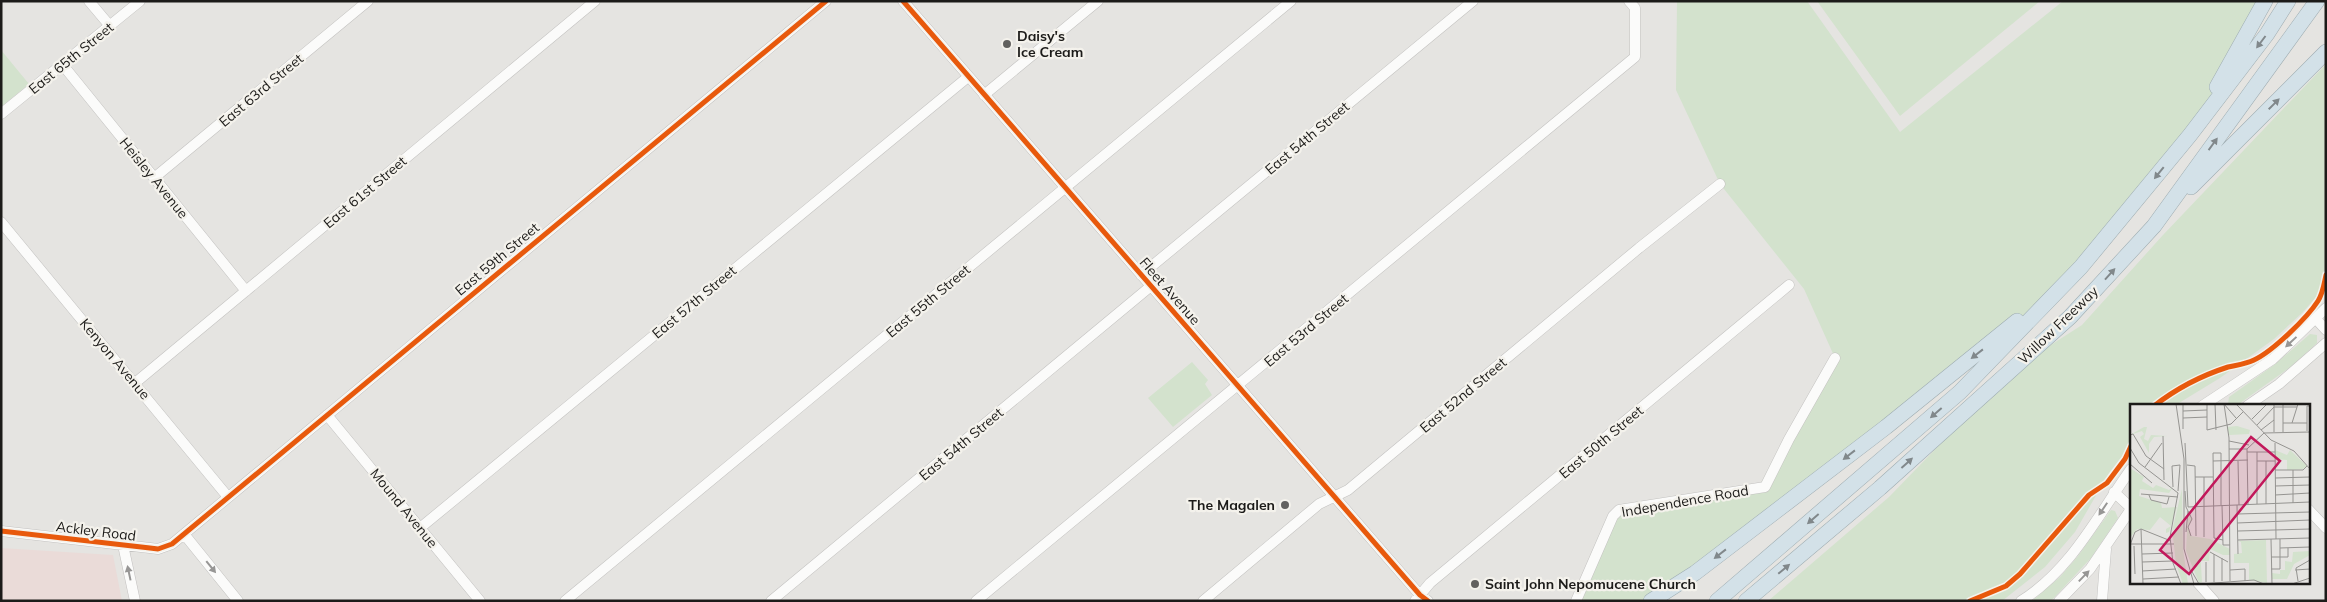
<svg xmlns="http://www.w3.org/2000/svg" width="2327" height="602" font-family="Mulish,sans-serif">
<style>
.education{fill:#eadbd8}
.green{fill:#d3e2cd}
.lines{fill:none;stroke-linecap:round;stroke-linejoin:round}
.minor-casing{stroke:#c3c2c0;stroke-width:11}
.highway-casing{stroke:#9eacb1;stroke-width:16}
.minor{stroke:#fbfbfa;stroke-width:10}
.highway{stroke:#d3e1e8;stroke-width:15}
.cycleway-casing{stroke:#f4f2ec;stroke-width:8}
.cycleway{stroke:#e8590c;stroke-width:5}
.oneway{fill:#81888b}
.oneway2{fill:#979695}
.poi-dot{fill:#62615f;stroke:#f4f2ec;stroke-width:2}
.labels{text-anchor:middle;dominant-baseline:central;stroke-width:4.5;stroke-linejoin:round;paint-order:stroke}
.poi-label{font-size:14px;font-weight:bold;fill:#1c1b19;stroke:#f4f2ec;text-anchor:start}
.street-label{font-size:14px;fill:#1c1b19;stroke:#f4f2ec}
.inset-road{fill:none;stroke:#959491;stroke-width:1}
.view{fill:#c2185b;fill-opacity:0.15;stroke:#c2185b;stroke-width:2.5}
.inset-edge{fill:none;stroke:#1c1b19;stroke-width:2.5}
</style>
<rect width="100%" height="100%" fill="#e5e4e1"/>
<path class="education" d="M1,548l112,7 9,46h-121z"/>
<path class="green" d="M1677,1h130l93,131 163,-131h202l-75,134 -109,132 -87,74 -343,260h-75l37,-85 145,-28 77,-130 -31,-69 -84,-105 -44,-94z
M1817,1h223l-140,115z
M1,50l28,34 -28,23z
M2326,64v222l-24,27 -28,26 -54,39 -46,28h-43v39l-22,28 -34,59 -30,35 -43,34h-234l121,-104 124,-128 69,-44 81,-90z
M2310,334l7,1v8l-25,23 -56,40 -8,-2 1,-7 45,-32z
M1192,362l16,18 -3,4 7,11 -39,32 -25,-29z
M2111,510l4,1 3,7 -27,40 -40,43h-19l28,-24 18,-21z"/>
<g class="lines">
<g class="minor-casing">
<path id="minor" d="M89,1l21,25
M903,1l517,594 8,6
M62,64l184,227
M984,95l114,-94
M1,114l139,-113
M154,178l214,-177
M1,222l227,275
M1141,275l332,-274
M2316,319l10,11
M135,383l460,-382
M2202,406l71,-47 53,-51
M2247,406l32,-22 47,-41
M327,415l153,186
M2114,492l17,16
M2308,509l18,19
M420,528l548,-451
M1,531l149,17 8,1 14,-5 654,-543
M184,534l54,67
M123,545l12,56
M2198,583l16,18
M565,601l726,-600
M771,601l380,-315
M976,601l659,-544v-49l-6,-7
M1203,601l116,-97 29,-14 291,-242 81,-64
M1415,601l15,-18 359,-298
M1576,601l37,-85 6,-6 146,-23 24,-48 46,-81
M2021,601c50,-31 77,-86 110,-132
M2059,601l31,-32 41,-60
M2102,601l4,-52"/>
</g>
<g class="highway-casing">
<path id="highway" d="M2217,87l48,-86
M2191,187l135,-135
M1651,601l44,-28 191,-146 131,-106
M1717,601l243,-209 121,-125 109,-132 77,-101 21,-33
M1746,601l134,-113 190,-171 84,-91 163,-225"/>
</g>
<use href="#minor" class="minor"/>
<use href="#highway" class="highway"/>
<g class="cycleway-casing">
<path id="cycleway" d="M903,1l517,594 8,6
M2154,406c23,-18 46,-30 74,-39 9,-2 18,-3 26,-7 18,-8 53,-42 64,-59 5,-8 6,-17 8,-26
M1,531l149,17 8,1 14,-5 654,-543
M1970,601l36,-15 14,-12 69,-79 18,-12 18,-24 6,-13"/>
</g>
<use href="#cycleway" class="cycleway"/>
</g>
<defs><path id="oneway-solid" d="M-6-.8H1V-3.2L6.5 0L1 3.2V.8H-6Z" transform="scale(1.25)"/></defs>
<g class="oneway">
<use href="#oneway-solid" transform="translate(2261 42) rotate(127)"/>
<use href="#oneway-solid" transform="translate(2274 104) rotate(-45)"/>
<use href="#oneway-solid" transform="translate(2213 144) rotate(-54)"/>
<use href="#oneway-solid" transform="translate(2159 173) rotate(129)"/>
<use href="#oneway-solid" transform="translate(2110 274) rotate(-48)"/>
<use href="#oneway-solid" transform="translate(1977 354) rotate(142)"/>
<use href="#oneway-solid" transform="translate(1936 413) rotate(139)"/>
<use href="#oneway-solid" transform="translate(1849 455) rotate(142)"/>
<use href="#oneway-solid" transform="translate(1907 463) rotate(-42)"/>
<use href="#oneway-solid" transform="translate(1813 519) rotate(139)"/>
<use href="#oneway-solid" transform="translate(1720 554) rotate(142)"/>
<use href="#oneway-solid" transform="translate(1784 569) rotate(-40)"/>
</g>
<g class="oneway2">
<use href="#oneway-solid" transform="translate(2291 342) rotate(137)"/>
<use href="#oneway-solid" transform="translate(2103 509) rotate(124)"/>
<use href="#oneway-solid" transform="translate(211 567) rotate(51)"/>
<use href="#oneway-solid" transform="translate(129 573) rotate(-102)"/>
<use href="#oneway-solid" transform="translate(2084 576) rotate(-46)"/>
</g>
<g class="poi-dot">
<circle cx="1007" cy="44" r="5"/>
<circle cx="1285" cy="505" r="5"/>
<circle cx="1475" cy="584" r="5"/>
</g>
<g class="labels">
<g class="poi-label">
<text x="1017" y="36">Daisy's<tspan x="1017" dy="16">Ice Cream</tspan></text>
<text x="1275" y="505" text-anchor="end">The Magalen</text>
<text x="1485" y="584">Saint John Nepomucene Church</text>
</g>
<g class="street-label">
<text transform="translate(71 58) rotate(-39)">East 65th Street</text>
<text transform="translate(261 90) rotate(-40)">East 63rd Street</text>
<text transform="translate(1307 138) rotate(-40)">East 54th Street</text>
<text transform="translate(154 178) rotate(51)">Heisley Avenue</text>
<text transform="translate(365 192) rotate(-40)">East 61st Street</text>
<text transform="translate(497 259) rotate(-40)">East 59th Street</text>
<text transform="translate(1170 291) rotate(49)">Fleet Avenue</text>
<text transform="translate(928 301) rotate(-40)">East 55th Street</text>
<text transform="translate(694 302) rotate(-40)">East 57th Street</text>
<text transform="translate(2058 325) rotate(-44)">Willow Freeway</text>
<text transform="translate(1306 330) rotate(-40)">East 53rd Street</text>
<text transform="translate(115 359) rotate(50)">Kenyon Avenue</text>
<text transform="translate(1463 395) rotate(-40)">East 52nd Street</text>
<text transform="translate(1601 442) rotate(-40)">East 50th Street</text>
<text transform="translate(961 444) rotate(-40)">East 54th Street</text>
<text transform="translate(1685 501) rotate(-10)">Independence Road</text>
<text transform="translate(404 508) rotate(51)">Mound Avenue</text>
<text transform="translate(96 531) rotate(7)">Ackley Road</text>
</g>
</g>
<g transform="translate(2130 404)">
<rect width="180" height="180" fill="#e5e4e1"/>
<path d="M107,22l13,4 -1,4 -20,1 -2,-8zM14,23h3l-3,12 4,2 3,-6 16,1 -13,1 -5,7v9l-9,-16 4,-3 -2,-3 -12,4zM145,46l12,5 3,-5 17,16 -4,3 -16,1v-10l-12,-1zM0,64l14,9 -2,4 11,7 3,-3 13,5 4,-3 -4,6 -29,-4 -1,7 22,7 1,5 15,-1 -8,25 -3,1v-4l5,-3 -11,-9 -10,13 -13,-1 -7,9zM52,85l1,60 5,35h-5l-7,-20 -3,-27 2,-9 -3,3zM58,107l4,8 -4,8 3,9 19,3 20,10v6h-7l-13,-6 -1,12h-8l-1,-13 2,34 -3,1 -13,-32zM136,136l1,43 -18,-3v-17h-15v-9l8,-1 -1,-11 -3,-1zM180,147v4l-16,9 -7,15h-15v-6l8,1v-4h5v-9l7,1 1,-10z" fill="#d3e2cd"/>
<path class="inset-road" d="M46,0l8,55v90l10,35M53,0v25M77,0v26l24,-6 12,-12M85,0l1,26M94,0l5,34 1,143M94,0l12,14M106,0l35,36 23,11 16,18M144,0v28M153,0v28M53,7l24,-1M53,14l24,-1M122,15l15,-15M153,19h24M162,19l6,-19M127,21l17,-18h23M131,26l13,-10M177,27v-25h3M134,29l46,-1M0,31l3,-1 13,22 18,13M33,32l1,44M99,37l20,4M55,39l3,64M145,39l1,96M0,44l9,15 39,30 -8,44 3,26 8,21M99,45h18M117,45l1,56M117,45l17,-16M117,48h28M127,48v52M83,57l35,-1M108,57l1,44M127,57h18M136,57v43M0,60l22,19M57,61l8,1 1,70M15,63l17,-24M145,66h28l4,-4M163,66v33M65,73h18M74,73v60M145,74l35,-1M145,82l35,-1M43,83l-1,-21 8,-1 -2,26M55,87l1,16M11,90l37,3M19,91l2,5 16,4 2,-7M145,91l35,-2M91,101v-52h-8l1,85 9,2M92,101l1,40h7M107,101l1,49M56,103l6,12 -4,8 3,9M58,103l122,-5M107,110l73,-2M107,119l73,-3M11,125l2,55M108,127l72,-2M56,128l2,-21M141,135l1,45M108,136l72,-2M1,140h43M0,141l5,-13 6,-3 30,12M4,142l1,28M150,144l30,-1M80,148l18,10M12,150l31,-1M84,150v28M141,153h17v-9M92,154v23M12,158l31,-1M76,158v20M141,165h9v-30M61,166l8,14M100,166l15,-1v12M165,166l15,-1M12,167l34,-2M13,175l36,-2M168,177l-2,-13 14,-8M71,180l53,-4 10,4M162,180l18,-6"/>
<path class="view" d="M121,33l29,24 -91,113 -29,-24z"/>
<rect width="180" height="180" class="inset-edge"/>
</g>
<rect width="2327" height="602" fill="none" stroke="#1c1b19" stroke-width="5"/>
</svg>
